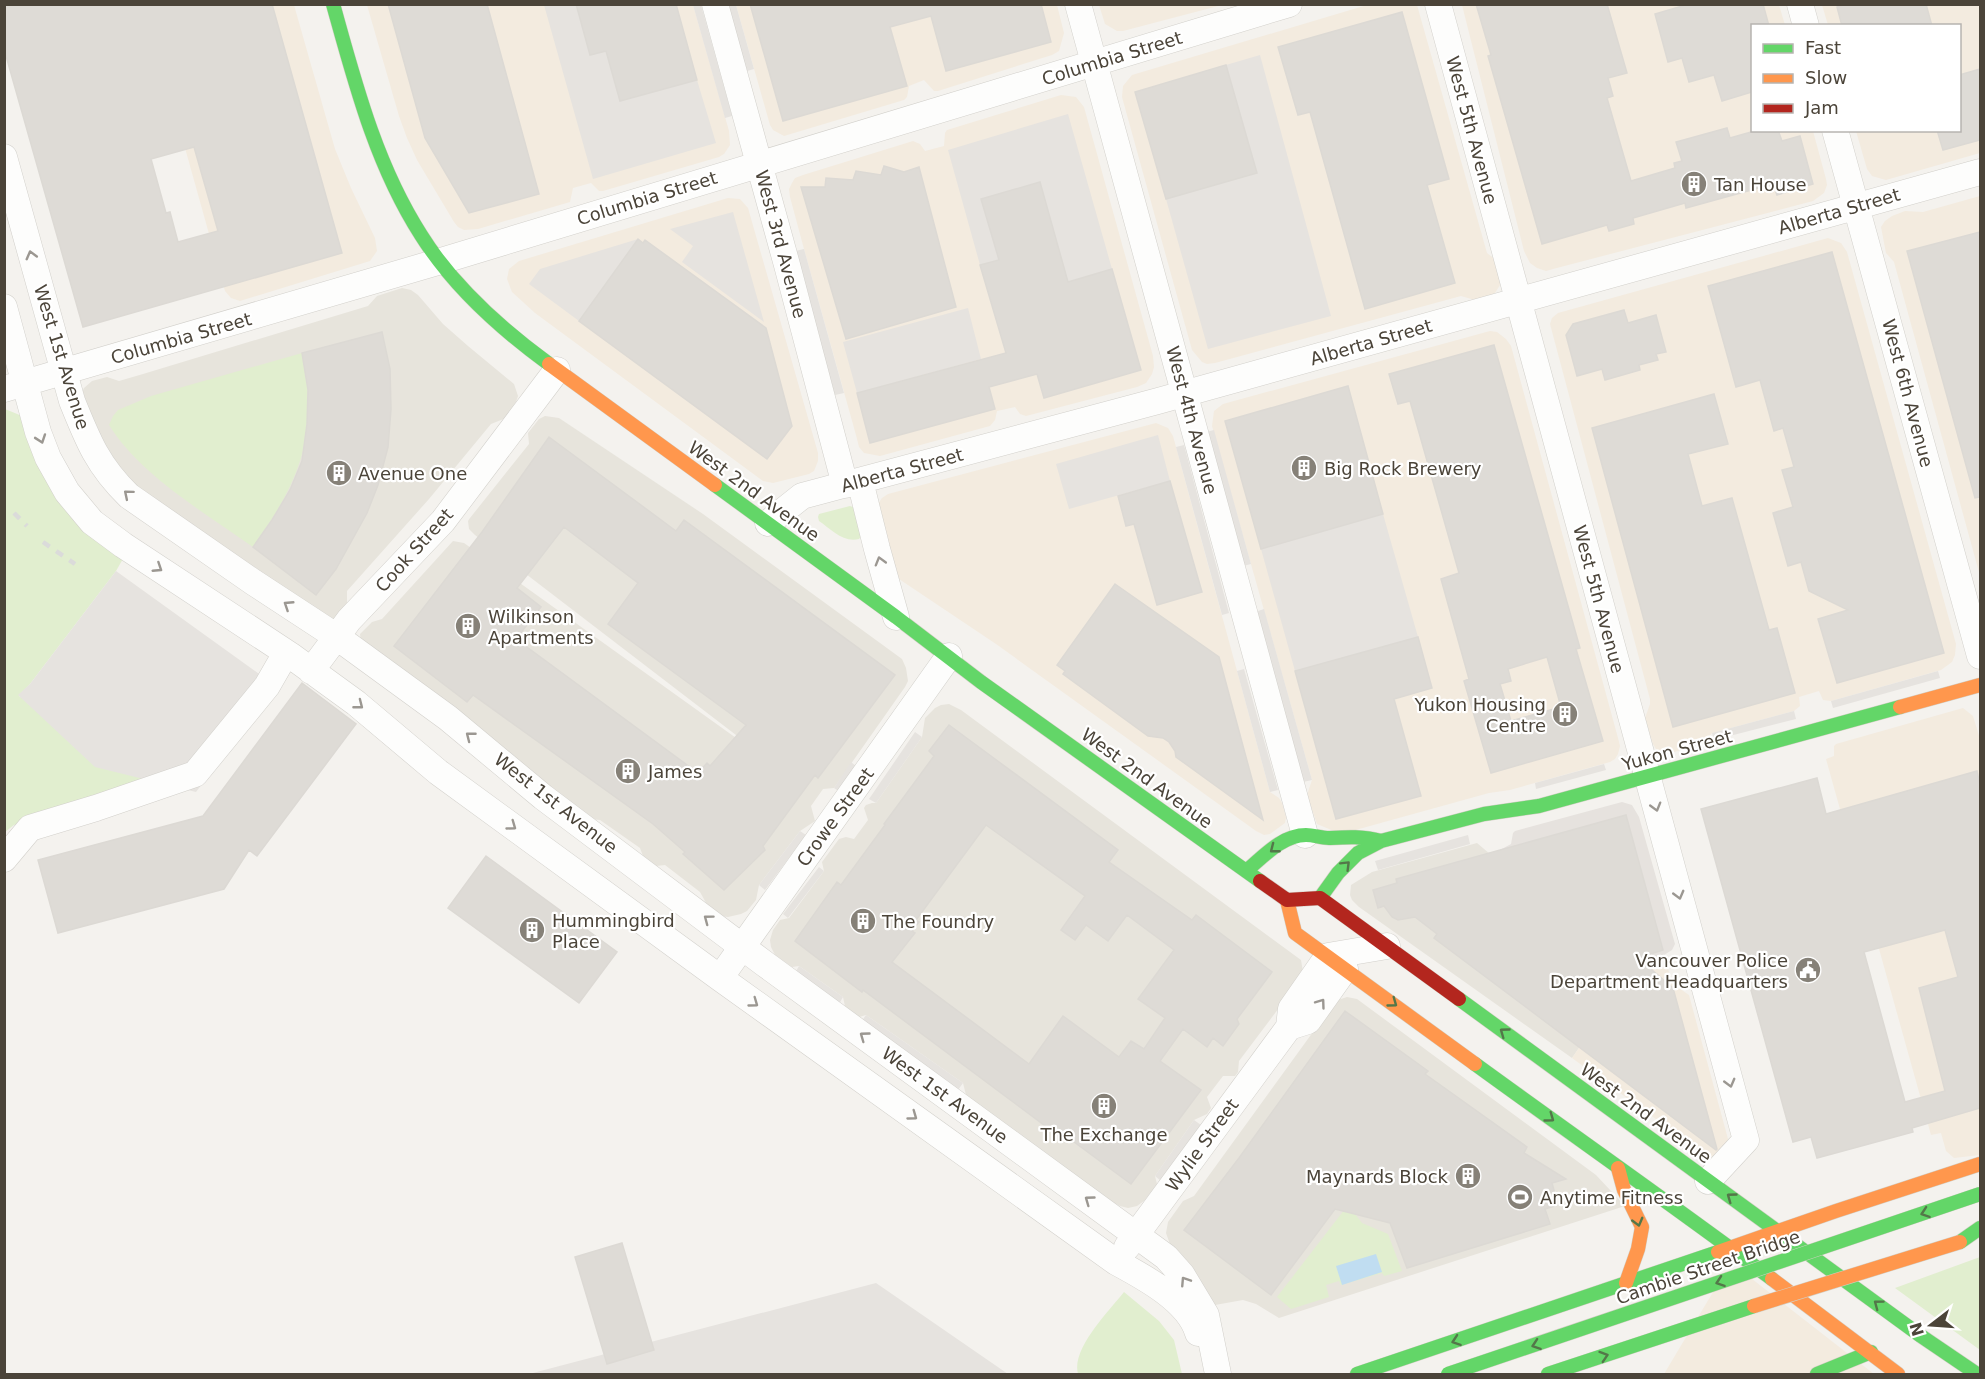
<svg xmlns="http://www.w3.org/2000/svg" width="1985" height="1379" font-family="'DejaVu Sans',sans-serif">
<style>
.residential{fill:#e7e4dc}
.commercial{fill:#f3ebdf}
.industrial{fill:#e6e2de}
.green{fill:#e1eecf}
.parking{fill:#e6e3df}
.water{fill:#c0ddf1}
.building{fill:#dedbd6;stroke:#dcd9d4;stroke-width:1.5;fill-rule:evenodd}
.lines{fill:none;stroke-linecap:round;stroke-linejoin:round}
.street-casing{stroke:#d2d0cb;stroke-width:27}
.fast-casing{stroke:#d3cfc5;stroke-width:15}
.slow-casing{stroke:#d3cfc5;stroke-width:15}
.jam-casing{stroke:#d3cfc5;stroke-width:15}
.street{stroke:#fdfdfc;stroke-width:26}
.fast{stroke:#63d668;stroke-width:14}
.slow{stroke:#ff974d;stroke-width:14}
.jam{stroke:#b3261e;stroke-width:14}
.rail{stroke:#dbdbda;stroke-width:4.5;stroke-dasharray:8 8;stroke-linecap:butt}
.fast-bridge-casing{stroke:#d3cfc5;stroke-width:15;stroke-linecap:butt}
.slow-bridge-casing{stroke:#d3cfc5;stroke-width:15;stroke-linecap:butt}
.fast-bridge{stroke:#63d668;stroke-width:14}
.slow-bridge{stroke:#ff974d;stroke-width:14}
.oneway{stroke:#9b9791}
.oneway2{stroke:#537749}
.labels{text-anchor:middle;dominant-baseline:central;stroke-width:4.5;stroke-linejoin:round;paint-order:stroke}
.street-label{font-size:18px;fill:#4b4439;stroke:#fff}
.poi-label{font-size:18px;fill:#4b4439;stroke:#fff;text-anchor:start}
</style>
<rect width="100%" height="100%" fill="#f4f2ee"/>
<path class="residential" d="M402,288l9,2 7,5 25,29 25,22 46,38 4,12 -2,6 -10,16 -15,6 -62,75 -82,92v15l-13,14 -5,1 -190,-131 -35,-35 -23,-61 3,-6 8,-7 15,-4 12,4 24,-7 225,-68 9,-10z
M545,416l14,2 144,96 199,145 4,9 2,13 -3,6 -71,101 -11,1 -12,17 4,15 -15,10 -41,54 -3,15 -9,11 -6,3 -13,3 -7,-1 -11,-6 -10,-18 -35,-27 -9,1 -7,-3 -6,-7 -3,-8 -40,-28 -10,-1 -229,-177 -1,-8 12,-12 10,-3 71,-78 11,2 328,235 -317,-243 -6,-6 -1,-8 2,-3 59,-74 -1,-11 11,-14z
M949,704l12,6 340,250 2,12 -3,8 -61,81 -1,11 -3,4h-12l-16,21 4,11 -4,6 -13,6 -39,56 2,8 -13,17 -7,5 -9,2 -8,-2 -16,-8 -137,-99 -4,-16 -97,-68 -10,3 -10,-7 -3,-14 -44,-31 -7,1 -17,-12 -4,-8 -1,-7 3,-10 7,-10 9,-2 35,-47 -2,-9 17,-23 7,-2 8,2 14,-19 -4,-12 2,-3 6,-2h4l46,-66 3,-19 10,-10 6,-3z
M1477,843l13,11 10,-4 145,103 -73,105 -213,-151 -7,-7 -2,-5 1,-10 21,-13z
M1347,997l10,2 239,176 29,31 -346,112 -23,-14 -13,-4 -28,5 -43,-55 -6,-17 2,-11 15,-21 11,-5 140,-193 4,-3z"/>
<path class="commercial" d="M145,5h149l41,144 16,39 24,50 2,13 -7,10 -130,40 -9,-3 -6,-7z
M367,5h326l36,126 1,14 -6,9 -5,3 -116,34h-4l-8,-8 -18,5 -3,14 -92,27 -14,1 -6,-3 -4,-5 -37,-62 -10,-22 -8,-22z
M736,5h321l7,28 -5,18 -7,4 -114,36h-4l-10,-11 -15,6 -2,11 -3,3 -120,36 -11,-6 -3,-5z
M1099,5v-1l123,1 -99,26h-6l-12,-7z
M1367,5h50l70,248 9,7 5,17 -1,8 -5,8 -5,3 -15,4 -14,-4 -246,67 -8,1 -5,-2 -10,-12 -70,-253 1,-11 9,-11z
M1462,5h317l6,20 -33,1v104l61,1 13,48 1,6 -3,8 -11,8 -260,68 -7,2 -9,-3 -7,-5 -6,-12z
M1822,5h158v148l-94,27 -14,-4 -5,-7 -11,-38 104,-1v-104l-132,-1z
M1061,95l15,2 8,10 69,249 1,11 -2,7 -6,9 -9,4 -111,29 -6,-2 -5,-7 -18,4 -2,9 -5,6 -110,30 -16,-3 -5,-6 -3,-12 -52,-186 -14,-52 -1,-8 3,-6 3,-5 8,-3 110,-34 7,3 5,7 19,-5 1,-13 2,-3z
M1980,196v380l-86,-314 -8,-9 -5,-26 4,-6 7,-5 13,-5 18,1z
M728,198l12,1 8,9 70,245v8l-4,10 -5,3 -36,9 -10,-2 -228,-168 -23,-21 -5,-13 2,-10 10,-8z
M1828,238l13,5 6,9 109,392 -1,11 -3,7 -11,8 -110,31 -8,-1 -4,-9 -20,6 1,9 -6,5 -82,22 -9,11 -36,10 -11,-5 -3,-5 -8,-26 5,-14v-5l-100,-375 2,-6 6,-5z
M1490,331l7,1 9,7 5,7 107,392 2,8 -2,8 -3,5 -5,3 -100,28 -21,3 -148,41 -24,-10 -10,-29 5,-15 -100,-354 2,-15 9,-7z
M1156,423l12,5 5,8 97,356 9,6 3,5 4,14 -1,6 -15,11 -6,1 -8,-4 -260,-187 -100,-67 -18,-73 4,-6 6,-4z
M1963,708l10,8 7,23v416l-26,3 -8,-7 -5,-18 -10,2 -105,-376 8,-3v-10l2,-2z
M1645,953l18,14 5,2 5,15 16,11 39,144 -1,9 -15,12 -140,-102z
M1738,1268l136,106h-210l61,-102z"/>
<path class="industrial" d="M1622,802l10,3 7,12 36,127 -3,6 -8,5 4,14 -5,-1 -163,-118 11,-6 2,-11 2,-2z"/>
<path class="green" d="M302,353c2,12 5,25 6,37 5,63 -20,108 -55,157 -48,-34 -113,-72 -144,-122l4,-9 5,-6 33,-14z
M5,409l17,7 102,141 -8,14 -86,113 -11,12 137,86 -142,43 -9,7z
M850,506l5,2 7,27 -3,4c-16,4 -28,-10 -40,-18l-1,-4 1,-3z
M1348,1205l14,18 26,11 14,37 -18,5 -2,-3 -41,12 -2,-4 -13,4 3,12 -38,12 -14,-12z
M1980,1257v93l-85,-62z
M1124,1292l35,29 15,19 8,34h-104c-7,-25 31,-63 46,-82z"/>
<path class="parking" d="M544,5h36l26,46 14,50 77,-21 19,63 -123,36z
M693,5h8l31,111 -7,2z
M728,5h8l18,64 -7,2z
M1260,55l71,261 -123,33 -42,-150 90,-26 -30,-108z
M1068,114l44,155 -44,13 -28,-99 -41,77 -19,5 -32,-115z
M733,212l31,110 -82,-60 11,-16 -23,-17z
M638,239l-59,82 -50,-37 11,-15z
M804,249l40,144 -9,2 -40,-144z
M968,308l13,51 -124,34 -14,-51z
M1214,430l37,134 -8,2 -37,-134z
M1158,435l12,46 -101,28 -13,-45z
M1184,445l45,168 -7,2 -46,-168z
M1383,514l35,123 -123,34 -34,-122z
M116,571l160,115 -80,106 -101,-25 -77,-72 12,-11z
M1264,609l48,171 -9,2 -48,-170z
M1244,669l34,121 -8,2 -33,-121z
M1938,671l2,7 -107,30 -2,-7z
M1794,711l2,8 -82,21 -2,-7z
M915,732l7,5 -46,66 -7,-4z
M851,762l6,5 -17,25 -6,-4z
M1604,764l2,6 -70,19 -1,-6z
M800,831l6,4 -41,55 -6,-5z
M1468,835l2,9 -92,26 -3,-9z
M819,867l5,4 -36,47 -5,-4z
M799,966l44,31 -4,7 -44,-31z
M866,1015l97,68 -5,7 -97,-68z
M1194,1120l7,5 -40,56 -6,-5z
M876,1283l132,91h-479z"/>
<path class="water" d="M1376,1254l6,18 -40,13 -6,-19z"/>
<path class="building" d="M4,4h268l70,249 -259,74 -79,-278zM194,147l24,84 -40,11 -8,-30 -4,1 -15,-54z
M388,4h99l52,190 -70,19 -44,-75z
M576,4h100l21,76 -77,21 -14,-50 -16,4z
M750,4h291l10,38 -105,29 -15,-55 -41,11 17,59 -124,35z
M1476,4h131l20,69 -19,5 5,18 -6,2 24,83 44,-13 -1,-5 8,-2 -6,-19 51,-14 3,10 28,-8h20l4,11 18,-5 13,48 -36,11 -4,-11 -87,24 -1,-5 -52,15 1,6 -25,7 -2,-6 -65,19 -54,-188 3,-1z
M1689,4h74l6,22h-17v66l-30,9 -8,-26 -25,7 -7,-24 -14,4 -13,-48z
M1847,4h79l6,22h-90l-5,-19z
M1402,12l47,167 -22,6 28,98 -90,26 -55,-197 -12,3 -20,-68z
M1226,65l31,108 -91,26 -31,-107z
M1980,69v71l-37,10 -6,-20h22v-55z
M884,166l20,6 15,-5 37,140 -110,32 -45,-152h24l1,-9 27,2 3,-9 25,4z
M1040,182l28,100 44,-13 29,101 -97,28 -7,-24 -48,13 6,22 -125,34 -13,-50 149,-40 -26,-88 19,-5 -18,-61z
M1980,232v265l-5,1 -68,-247z
M638,239l5,4 2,-3 121,88 26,98 -25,33 -188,-138z
M1832,252l112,401 -107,30 -19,-64 30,-9 -39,-19 -8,-29 -13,4 -15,-53 20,-6 -11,-37 12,-3 -11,-39 -9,3 -14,-51 -24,7 -28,-101z
M1624,310l4,13 28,-8 10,37 -10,2 2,6 -19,5 1,5 -35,10 -3,-11 -25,7 -11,-41 7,-11z
M382,332l8,37 1,40 -3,38 -10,38 -11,28 -31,56 -20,26 -63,-48 19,-27 18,-30 12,-29 5,-37 1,-34 -6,-37z
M1494,345l86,303 -4,1 27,92 -112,32 -27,-92 5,-2 -28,-100 18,-6 -49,-172 -12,3 -9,-30zM1547,657l14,50 -50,14 -11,-37 11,-3 -3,-12z
M1348,386l35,128 -122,35 -36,-128z
M1714,394l14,50 -40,10 14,52 30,-8 37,132 8,-2 18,65 -122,34 -81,-299z
M549,437l127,94 8,-11 211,155 -77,103 -3,-3 -52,71 2,4 -41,40 -41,-36 2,-2 -32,-28 -180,-129 -6,7 -73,-56 88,-114zM564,527l74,56 -30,41 138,101 -36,41 -3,-3 -9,10 -182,-134 25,-32 -24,-19z
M1170,481l32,111 -45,13 -23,-81 -8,2 -8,-30z
M1115,584l104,73 44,163 -87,-63 -1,-6 -6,-9 -6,-4 -15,-2 -85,-62 2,-3 -8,-6z
M1418,637l14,51 -38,11 27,97 -85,23 -41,-148z
M302,683l54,41 -99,132 -8,-6 -25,39 -166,44 -20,-73 165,-44z
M949,725l169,125 -9,12 83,58 4,-5 76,57 -35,47 2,5 -16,22 -10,-8 -6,9 -24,-18 -23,32 41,29 -70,94 -80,-59 -3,3 -185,-138 -1,2 -67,-51 42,-59 4,3 44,-60 -1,-1 50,-68 -5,-5zM986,825l99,71 -24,34 14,10 11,-15 22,16 19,-26 47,35 -36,49 27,19 -21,31 -13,-8 -12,16 -56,-41 -34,48 -137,-102 23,-29 -3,-2 7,-9 -3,-2z
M1977,771l3,14v323l-68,20 1,4 -96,26 -6,-21 -18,5 -92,-333 116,-31 9,36zM1945,930l13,47 -39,11 26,103 -40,11 -41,-150z
M1626,815l37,135 -25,8 35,30 44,161 -1,1 -282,-212 3,-4 -22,-17 -17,3 -6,-3 -8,-11 -6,2 -5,-18 24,-7 -1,-4z
M486,856l131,96 -38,51 -131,-95z
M1345,1011l83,60 -3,3 102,73 -3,6 42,26 -14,4 6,22 -13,4 5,15 -143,44 -17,-45 -55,-14 -64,86 -87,-65 55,-72z
M622,1243l32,107 -47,14 -32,-107z"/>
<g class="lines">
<g class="street-casing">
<path id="street" d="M715,4l72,261 58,220
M1078,4l227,831
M1438,4l308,1136 -38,41
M1800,4l6,22
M1835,130l145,526
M4,157l68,244c16,40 26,65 57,95l124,86 84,55 111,81 95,79 222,167 401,293 16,18 24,40 12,59
M4,307l34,125 10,26 19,34 25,30 31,23 167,110 66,48 82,69 282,206 396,284c28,15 73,39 82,71
M4,389l437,-128 848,-257
M860,481l17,68 19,68
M768,523l34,-27 356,-95 822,-229
M311,671l38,-51 94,-99 114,-151
M4,859l26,-31 66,-20 99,-34 72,-88 19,-33
M720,978l229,-322
M1289,1027l19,-6 37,-52
M1127,1247l162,-220 2,-18 37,-53 59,-10"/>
</g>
<g class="fast-casing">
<path id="fast" d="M333,4c22,79 43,161 88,231 32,51 80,94 128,129
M715,485l181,132 85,65 279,199
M1246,871c17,-14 36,-36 60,-36 8,0 15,3 23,3 18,-1 34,-2 52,3
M1320,898l18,-25 20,-20 23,-12 103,-27 55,-8 361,-99
M1459,999l462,337 56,38
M1475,1064c99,72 199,142 297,215
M1960,1242l20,-14
M1357,1374l361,-122
M1548,1374l206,-68
M1817,1374l54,-22"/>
</g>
<g class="slow-casing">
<path id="slow" d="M549,364l166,121
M1900,707l80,-22
M1287,900l8,33 180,131
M1618,1168l6,22 18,37 -4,22 -12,34
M1718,1252l118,-41 144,-47
M1772,1279l126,95"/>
</g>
<g class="jam-casing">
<path id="jam" d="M1260,881l27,19 33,-2 139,101"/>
</g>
<use href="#street" class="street"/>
<use href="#fast" class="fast"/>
<use href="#slow" class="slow"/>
<use href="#jam" class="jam"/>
<path class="rail" d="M14,513l13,13
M43,542l32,22"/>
<g class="fast-bridge-casing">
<path id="fast-bridge" d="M1448,1374l532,-180"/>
</g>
<g class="slow-bridge-casing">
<path id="slow-bridge" d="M1754,1306l206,-64"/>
</g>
<use href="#fast-bridge" class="fast-bridge"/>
<use href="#slow-bridge" class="slow-bridge"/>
</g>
<defs><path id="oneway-chevron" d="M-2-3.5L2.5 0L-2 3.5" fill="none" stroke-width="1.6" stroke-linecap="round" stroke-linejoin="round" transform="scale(1.5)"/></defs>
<g class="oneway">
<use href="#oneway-chevron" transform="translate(31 255) rotate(-105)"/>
<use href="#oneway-chevron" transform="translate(41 439) rotate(71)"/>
<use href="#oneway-chevron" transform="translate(128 494) rotate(-140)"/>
<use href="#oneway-chevron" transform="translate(880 561) rotate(-106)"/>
<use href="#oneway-chevron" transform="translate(158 568) rotate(33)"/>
<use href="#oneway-chevron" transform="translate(288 605) rotate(-147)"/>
<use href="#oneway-chevron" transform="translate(359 705) rotate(38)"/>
<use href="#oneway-chevron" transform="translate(470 736) rotate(-142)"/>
<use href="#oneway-chevron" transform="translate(1656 807) rotate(74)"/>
<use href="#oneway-chevron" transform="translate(512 826) rotate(36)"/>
<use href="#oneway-chevron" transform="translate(1679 895) rotate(75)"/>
<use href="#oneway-chevron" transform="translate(708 919) rotate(-143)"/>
<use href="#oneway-chevron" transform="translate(754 1003) rotate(36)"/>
<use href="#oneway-chevron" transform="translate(1321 1003) rotate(-54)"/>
<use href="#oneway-chevron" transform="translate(864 1036) rotate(-144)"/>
<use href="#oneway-chevron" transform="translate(1730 1083) rotate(75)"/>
<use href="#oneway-chevron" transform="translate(913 1116) rotate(36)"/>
<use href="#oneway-chevron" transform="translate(1089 1200) rotate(-144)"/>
<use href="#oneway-chevron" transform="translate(1185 1281) rotate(-123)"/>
</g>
<g class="oneway2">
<use href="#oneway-chevron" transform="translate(1274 849) rotate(142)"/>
<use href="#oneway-chevron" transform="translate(1346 865) rotate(-45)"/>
<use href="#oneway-chevron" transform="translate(1393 1003) rotate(36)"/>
<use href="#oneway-chevron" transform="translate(1504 1032) rotate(-144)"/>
<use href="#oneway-chevron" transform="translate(1550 1118) rotate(36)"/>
<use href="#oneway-chevron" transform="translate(1731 1197) rotate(-144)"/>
<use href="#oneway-chevron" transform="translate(1925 1213) rotate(161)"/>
<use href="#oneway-chevron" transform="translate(1638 1222) rotate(75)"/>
<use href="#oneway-chevron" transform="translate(1720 1282) rotate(161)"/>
<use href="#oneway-chevron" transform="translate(1878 1304) rotate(-143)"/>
<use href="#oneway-chevron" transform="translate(1456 1341) rotate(161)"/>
<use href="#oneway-chevron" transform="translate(1536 1345) rotate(161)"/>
<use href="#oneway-chevron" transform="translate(1604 1356) rotate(-18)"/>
</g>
<defs>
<g id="building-disc" transform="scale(1.35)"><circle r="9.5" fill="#868178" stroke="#fff"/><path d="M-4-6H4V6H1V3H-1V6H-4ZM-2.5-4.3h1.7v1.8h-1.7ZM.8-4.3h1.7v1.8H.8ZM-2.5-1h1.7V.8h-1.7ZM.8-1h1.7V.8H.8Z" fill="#fff"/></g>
<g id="civic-disc" transform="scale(1.35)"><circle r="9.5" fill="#868178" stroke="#fff"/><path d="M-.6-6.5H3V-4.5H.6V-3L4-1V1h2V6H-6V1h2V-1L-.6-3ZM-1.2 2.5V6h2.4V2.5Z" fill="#fff"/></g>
<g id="stadium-disc" transform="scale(1.35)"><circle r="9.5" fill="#868178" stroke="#fff"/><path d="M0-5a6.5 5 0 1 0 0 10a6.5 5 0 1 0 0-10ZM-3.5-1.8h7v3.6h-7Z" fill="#fff"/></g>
</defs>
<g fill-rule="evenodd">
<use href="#building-disc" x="1694" y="184"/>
<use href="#building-disc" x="1304" y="468"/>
<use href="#building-disc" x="339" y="473"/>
<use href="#building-disc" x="468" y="626"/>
<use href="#building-disc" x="1565" y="714"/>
<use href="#building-disc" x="628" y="771"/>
<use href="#building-disc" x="863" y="921"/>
<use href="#building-disc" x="532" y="930"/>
<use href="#civic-disc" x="1808" y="970"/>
<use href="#building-disc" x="1104" y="1106"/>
<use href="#building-disc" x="1468" y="1176"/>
<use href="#stadium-disc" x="1520" y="1197"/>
</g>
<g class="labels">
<g class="street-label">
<text transform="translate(1112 58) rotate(-17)">Columbia Street</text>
<text transform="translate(1472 130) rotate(75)">West 5th Avenue</text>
<text transform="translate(647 198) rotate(-17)">Columbia Street</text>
<text transform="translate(1839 211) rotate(-16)">Alberta Street</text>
<text transform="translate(781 244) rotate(75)">West 3rd Avenue</text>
<text transform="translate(181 338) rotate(-16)">Columbia Street</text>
<text transform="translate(1371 342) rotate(-16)">Alberta Street</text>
<text transform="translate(62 357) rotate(73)">West 1st Avenue</text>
<text transform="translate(1908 393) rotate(75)">West 6th Avenue</text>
<text transform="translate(1192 420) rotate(75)">West 4th Avenue</text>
<text transform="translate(902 470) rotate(-15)">Alberta Street</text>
<text transform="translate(754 491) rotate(36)">West 2nd Avenue</text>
<text transform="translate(414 550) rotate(-48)">Cook Street</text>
<text transform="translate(1599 599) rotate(75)">West 5th Avenue</text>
<text transform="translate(1677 750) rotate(-15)">Yukon Street</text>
<text transform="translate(1147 778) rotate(36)">West 2nd Avenue</text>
<text transform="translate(556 803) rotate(38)">West 1st Avenue</text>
<text transform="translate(835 817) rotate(-54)">Crowe Street</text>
<text transform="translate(945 1095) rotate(36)">West 1st Avenue</text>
<text transform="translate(1646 1113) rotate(36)">West 2nd Avenue</text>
<text transform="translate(1202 1145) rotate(-54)">Wylie Street</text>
<text transform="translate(1708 1267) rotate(-19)">Cambie Street Bridge</text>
</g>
<g class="poi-label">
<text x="1714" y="184">Tan House</text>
<text x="1324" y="468">Big Rock Brewery</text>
<text x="358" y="473">Avenue One</text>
<text x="488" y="616">Wilkinson<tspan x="488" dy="21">Apartments</tspan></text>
<text x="1546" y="704" text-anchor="end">Yukon Housing<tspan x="1546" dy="21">Centre</tspan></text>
<text x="648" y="771">James</text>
<text x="552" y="920">Hummingbird<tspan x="552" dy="21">Place</tspan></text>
<text x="882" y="921">The Foundry</text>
<text x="1788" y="960" text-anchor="end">Vancouver Police<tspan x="1788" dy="21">Department Headquarters</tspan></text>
<text x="1104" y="1134" text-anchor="middle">The Exchange</text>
<text x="1448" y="1176" text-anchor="end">Maynards Block</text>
<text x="1540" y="1197">Anytime Fitness</text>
</g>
</g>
<rect width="1985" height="1379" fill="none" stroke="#4b4439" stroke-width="12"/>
<rect x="1751" y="24" width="210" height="108" fill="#ffffff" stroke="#b7b4b0" stroke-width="1.5"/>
<rect x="1763" y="44" width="30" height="9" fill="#63d668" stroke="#b7b4b0" stroke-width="1.5"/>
<text x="1805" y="54" font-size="18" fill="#4b4439">Fast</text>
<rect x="1763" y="74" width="30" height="9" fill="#ff974d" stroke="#b7b4b0" stroke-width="1.5"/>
<text x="1805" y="84" font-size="18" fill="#4b4439">Slow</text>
<rect x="1763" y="104" width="30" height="9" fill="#b3261e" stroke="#b7b4b0" stroke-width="1.5"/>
<text x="1805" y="114" font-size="18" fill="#4b4439">Jam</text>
<g transform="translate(1931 1325) rotate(253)" stroke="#ffffff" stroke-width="4.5" paint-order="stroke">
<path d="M0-4.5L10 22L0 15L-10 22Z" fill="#4b4439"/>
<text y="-9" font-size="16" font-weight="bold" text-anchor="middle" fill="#4b4439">N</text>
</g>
</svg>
